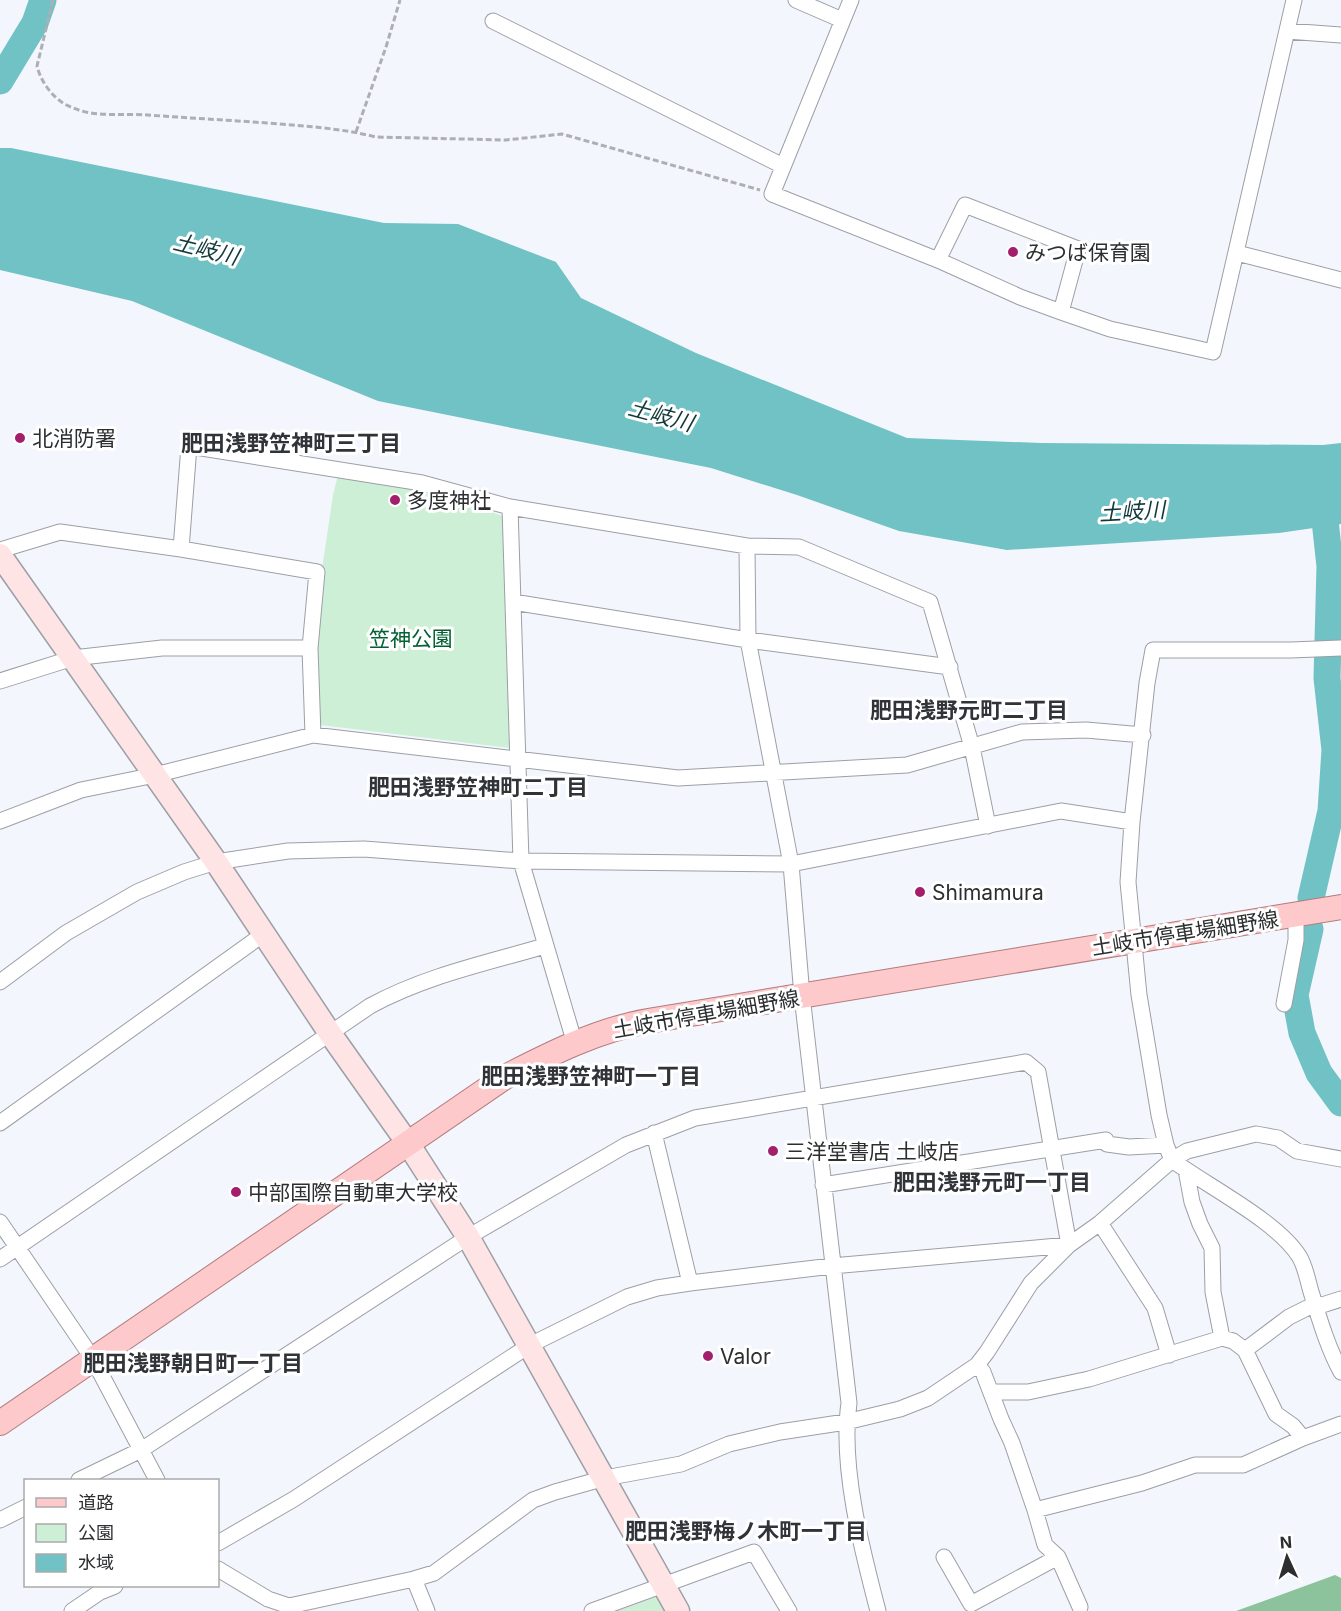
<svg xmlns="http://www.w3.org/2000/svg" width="1341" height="1611" font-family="Inter,'Noto Sans JP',sans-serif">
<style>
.green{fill:#cdefd6}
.forest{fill:#8dc39c}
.water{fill:#70c2c4}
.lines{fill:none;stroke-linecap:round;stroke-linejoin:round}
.river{stroke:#70c2c4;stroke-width:27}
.street-casing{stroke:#9c9fa5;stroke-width:17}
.secondary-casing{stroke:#9c9fa5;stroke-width:25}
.primary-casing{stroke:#b37b7d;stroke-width:26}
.path{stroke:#adafb4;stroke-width:3;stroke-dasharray:6 3;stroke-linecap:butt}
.street{stroke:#fff;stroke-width:15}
.secondary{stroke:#fee4e4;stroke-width:22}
.primary{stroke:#fdc9ca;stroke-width:24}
.poi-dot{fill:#a41f6b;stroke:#fff;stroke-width:2}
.labels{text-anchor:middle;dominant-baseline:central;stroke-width:6;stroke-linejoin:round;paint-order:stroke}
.poi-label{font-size:21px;fill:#2c2e30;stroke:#fff;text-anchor:start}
.park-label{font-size:21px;fill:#036132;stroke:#fff}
.street-label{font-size:21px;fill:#2c2e30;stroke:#fff}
.water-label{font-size:22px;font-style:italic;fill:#133a3b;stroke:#fff}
.neighbourhood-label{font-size:22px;font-weight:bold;fill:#303337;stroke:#fff}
</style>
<rect width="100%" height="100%" fill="#f3f6fc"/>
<path class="green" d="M338,475l84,14 84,28 5,231 -199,-24 2,-101 19,-128z
M659,1593l10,18h-59z"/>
<path class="forest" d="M1335,1575l6,3v33h-105z"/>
<path class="water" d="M0,148h11l373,75 74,1 98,38 25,36 115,55 211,85 134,5 282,2 18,-2v81l-62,9 -272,17 -108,-19 -102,-36 -86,-27 -333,-67 -246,-100 -132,-31z"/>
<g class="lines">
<path class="river" d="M0,81l35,-58 8,-23
M1311,898l20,-87 4,-61 -8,-72 3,-112 -7,-64
M1310,929l-15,66 7,38 17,40 22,30"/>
<g class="street-casing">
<path id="street" d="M796,0l46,20
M851,0l-79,194 166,66 82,37 41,15 49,17 103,23 81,-352
M493,21l290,145
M1287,31l54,4
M1237,253l104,27
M938,260l27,-55 113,44 -17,63
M510,507l11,354 54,183
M747,546l1,94 43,224 11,132 47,407c-9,63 13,147 29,208
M181,549l8,-103 233,37 88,24 237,39 52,1 131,55 42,145 16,79
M0,550l60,-18 121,17 136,23 -7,76 3,87
M513,602l235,38 202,27
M1341,648l-50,2h-138l-6,33 -15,139 -4,60 11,113 20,120 7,30 6,15c35,26 105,61 127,96 7,11 9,27 13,39 8,26 16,53 29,77
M0,681l73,-23 89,-10h148
M0,821l81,-31 74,-15 158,-40 365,43 229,-13 115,-33 64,-2 57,5
M0,982l66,-49 71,-41 47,-20 32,-10 72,-11 76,-2 157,12 270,3 270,-53 71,11
M1284,1004l12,-64v-25
M0,1123l265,-190
M654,1133l36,150
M823,1185l283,-45 1,4 22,3 37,-2
M0,1222l93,137 64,121
M1100,1223l55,85 14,47
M0,1259l370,-253c55,-30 116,-43 175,-60
M1316,1307l25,-8
M1245,1350l44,-33 26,-13
M977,1365l6,7 18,47 11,24 23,67 107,-27 53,-18h48l60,-27 -10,-12 -17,-12 -31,-64 -12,-9 -11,-3 -9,-46 -1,-44 -12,-24 -8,-22 -6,-32
M991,1392h37l61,-13 133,-41
M1303,1438l38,-14
M79,1480l62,-30 327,-213 158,-92 69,-27 331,-56 12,10 31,173 -237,21 -142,17 -33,5 -30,9 -97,48 -236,154 -76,44
M1035,1510l10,35 13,12 22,50
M0,1520l26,-13
M944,1557l27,47 87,-47
M218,1569l50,30 21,7 125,-27 20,-6 99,-73 22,-8 50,-14 76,-14 48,-20 51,-12 66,-10 54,-13 28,-11 49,-33 10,-13 44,-69 38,-38 31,-22 72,-63 15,-9 69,-17 22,4 19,13 44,8
M414,1579l13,32
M72,1611l28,-19 15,-6
M592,1611l162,-59 35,59"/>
</g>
<g class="secondary-casing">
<path id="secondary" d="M0,555l216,307 113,170 80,113 59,92 210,374"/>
</g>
<g class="primary-casing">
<path id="primary" d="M0,1423l505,-346c45,-23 92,-47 143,-56l693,-114"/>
</g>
<path class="path" d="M53,0l-16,66c4,17 18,35 34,41 23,11 52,6 77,8 40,3 79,5 119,8 37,3 73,5 109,14l130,3 56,-6 198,56
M356,132l30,-85 14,-47"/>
<use href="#street" class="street"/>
<use href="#secondary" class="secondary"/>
<use href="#primary" class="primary"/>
</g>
<g class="poi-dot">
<circle cx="1013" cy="252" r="6"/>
<circle cx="20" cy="438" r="6"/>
<circle cx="395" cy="500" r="6"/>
<circle cx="920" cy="892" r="6"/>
<circle cx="773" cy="1151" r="6"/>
<circle cx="236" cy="1192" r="6"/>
<circle cx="708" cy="1356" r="6"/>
</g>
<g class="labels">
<g class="poi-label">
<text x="1025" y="252">みつば保育園</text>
<text x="32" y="438">北消防署</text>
<text x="407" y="500">多度神社</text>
<text x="932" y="892">Shimamura</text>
<text x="785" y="1151">三洋堂書店 土岐店</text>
<text x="248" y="1192">中部国際自動車大学校</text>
<text x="720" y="1356">Valor</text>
</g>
<g class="park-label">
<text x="411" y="638">笠神公園</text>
</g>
<g class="street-label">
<text transform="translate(1185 933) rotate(-9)">土岐市停車場細野線</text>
<text transform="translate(706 1014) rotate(-10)">土岐市停車場細野線</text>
</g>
<g class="water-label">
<text transform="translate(206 249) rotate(14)">土岐川</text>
<text transform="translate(661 415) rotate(15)">土岐川</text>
<text transform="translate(1132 511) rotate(-3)">土岐川</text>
</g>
<g class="neighbourhood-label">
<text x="291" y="443">肥田浅野笠神町三丁目</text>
<text x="969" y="710">肥田浅野元町二丁目</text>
<text x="478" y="787">肥田浅野笠神町二丁目</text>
<text x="591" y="1076">肥田浅野笠神町一丁目</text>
<text x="992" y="1182">肥田浅野元町一丁目</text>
<text x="193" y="1363">肥田浅野朝日町一丁目</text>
<text x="746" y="1531">肥田浅野梅ノ木町一丁目</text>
</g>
</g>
<rect x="24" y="1479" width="195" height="108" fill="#ffffff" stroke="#ababac" stroke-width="1.5"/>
<rect x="36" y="1498" width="30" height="9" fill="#fdc9ca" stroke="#ababac" stroke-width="1.5"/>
<text x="78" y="1509" font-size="18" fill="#2c2e30">道路</text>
<rect x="36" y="1524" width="30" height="18" fill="#cdefd6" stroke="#ababac" stroke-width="1.5"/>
<text x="78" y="1539" font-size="18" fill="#2c2e30">公園</text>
<rect x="36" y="1554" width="30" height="18" fill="#70c2c4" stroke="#ababac" stroke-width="1.5"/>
<text x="78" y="1569" font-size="18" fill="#2c2e30">水域</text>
<g transform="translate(1287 1557) rotate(356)" stroke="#ffffff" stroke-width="4.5" paint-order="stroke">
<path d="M0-4.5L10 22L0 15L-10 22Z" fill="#2c2e30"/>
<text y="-9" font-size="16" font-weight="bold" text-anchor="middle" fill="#2c2e30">N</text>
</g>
</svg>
